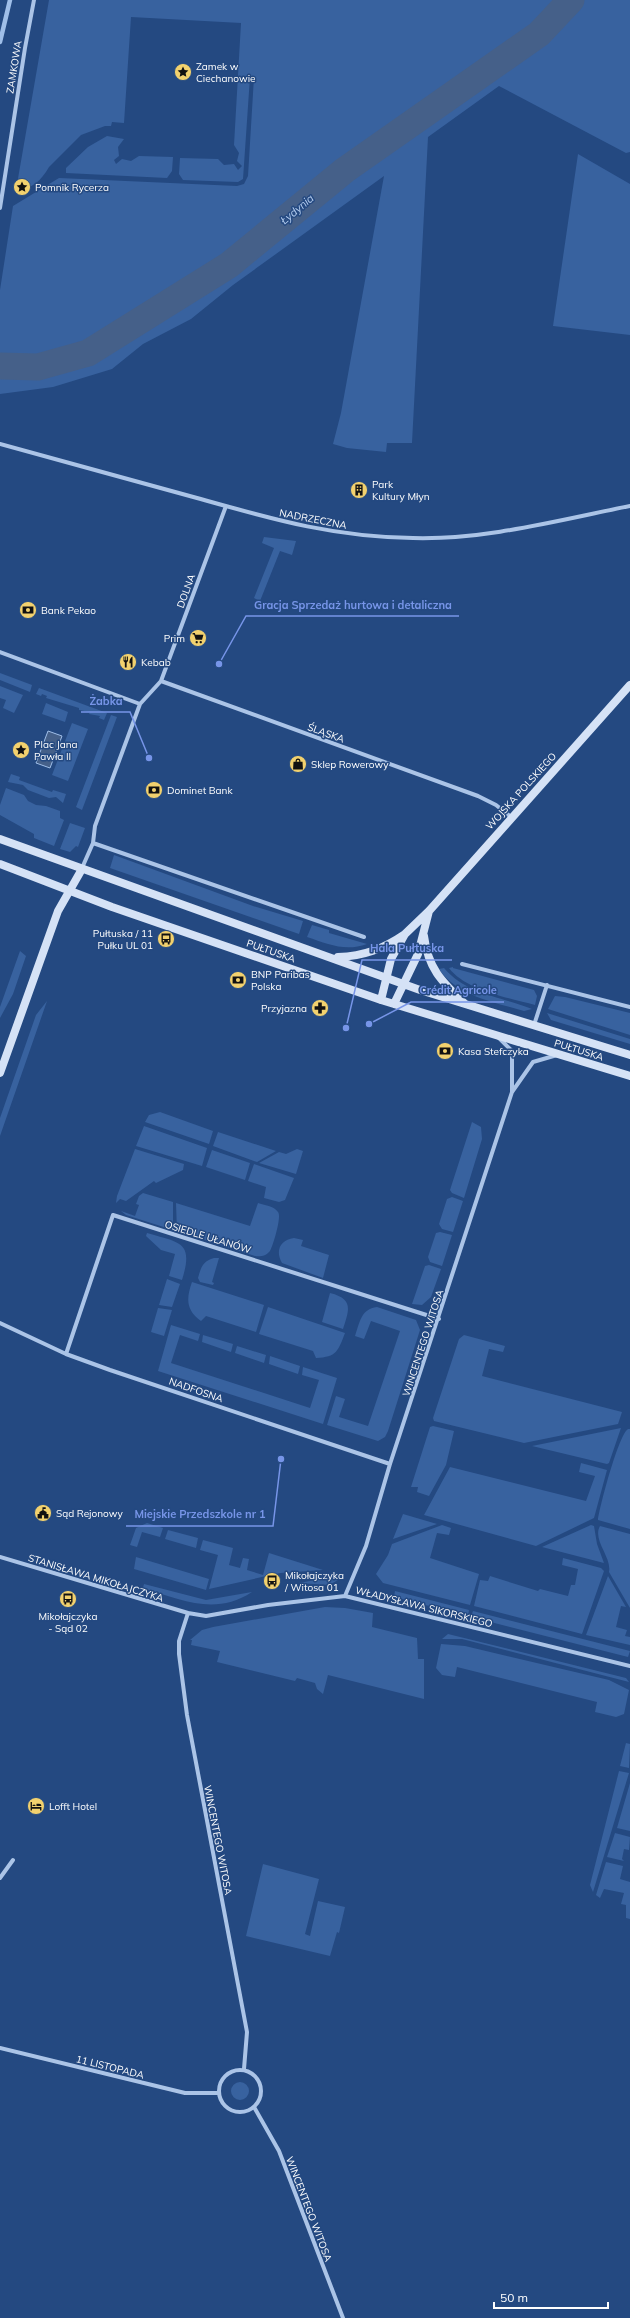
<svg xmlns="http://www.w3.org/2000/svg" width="630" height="2318" font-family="Mulish,sans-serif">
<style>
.green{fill:#38629f}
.water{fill:#456089;stroke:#9fbee8}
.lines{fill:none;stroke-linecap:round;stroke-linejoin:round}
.stream{stroke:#9fbee8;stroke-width:4.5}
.river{stroke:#456089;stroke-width:27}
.street{stroke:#abc4e7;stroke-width:4}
.secondary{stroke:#d5e2f6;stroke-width:8}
.labels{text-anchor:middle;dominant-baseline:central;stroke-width:3;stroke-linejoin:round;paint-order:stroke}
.poi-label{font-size:10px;fill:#fff;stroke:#244981;text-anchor:start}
.street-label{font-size:10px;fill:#fff;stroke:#244981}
.water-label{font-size:11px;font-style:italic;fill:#b6ceef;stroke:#244981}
.leader{fill:none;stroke:#7795e8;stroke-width:1.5}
.callout-dot{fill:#7795e8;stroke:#244981;stroke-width:1.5}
.callout-label{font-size:11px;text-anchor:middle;font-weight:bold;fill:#7795e8;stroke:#244981;stroke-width:3;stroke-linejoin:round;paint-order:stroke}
</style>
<rect width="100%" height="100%" fill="#244981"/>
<path class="green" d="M49,0h581v152l-4,1 -127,-67 -71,51 -16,306h-25l-1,9 -39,-4 -14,-4 8,-31 43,-237 -151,109 -42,34 -48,25 -31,25 -59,18 -53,7v-104l13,-84 46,-28 178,8 7,-2 4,-8 6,-99h-4l-7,102 -5,3 -55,-2 -4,-6 1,-16 38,1 6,6 10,-1 4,6 4,-4 -5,-5 2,-8 -5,-8 7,-122 -110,-6 -7,106 -12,-1 -1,4h-6l-24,9 -32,32c-8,14 -17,22 -33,23z
M107,136l17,3 -6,8 1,9 -5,4 2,4 6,-5 9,2 8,-5 34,1 -1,14 -5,7 -101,-5v-5l22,-21z
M578,154l52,30v151l-77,-9z
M264,537l32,4 -4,14 -12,-4 -20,50 -6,-3 20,-50 -12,-5z
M0,673l32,12 -2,7 -30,-12z
M0,686l23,9 -9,18 -11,-5 3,-8 -6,-2z
M39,688l68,25 -3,7 -5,-2 1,-2 -11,-2 1,-2 -11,-2v-2l-33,-10 1,-2 -5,-2 -1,2 -5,-2z
M46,703l22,9 -3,10 -23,-8z
M111,715l6,2 -35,93 -6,-3z
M72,723l16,6 -20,52 -16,-6z
M11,774l9,3 -1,3 33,12 1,-2 13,4 -3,9 -7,-6 -7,1 -21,-8 -5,-5 -15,-3z
M6,788l18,7 4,6 8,4 10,1 14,5v7l4,2 -10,26 -20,-8v-4l-34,-19v-10z
M70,823l15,5 -7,19 -2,-1 -6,6 -10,-3z
M114,855l139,51 50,15 -4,13 -189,-66z
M312,925l17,5v3l38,11c-22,8 -39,0 -60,-7z
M20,951l6,5 -13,38 -13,24v-11z
M453,967v1l81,22 3,6 -2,9c-26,-7 -70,-15 -86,-37z
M444,968c23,27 56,28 88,41l-8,2c-30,-9 -63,-14 -83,-39l-2,-3z
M555,996l10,1 65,16v22l-82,-26z
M47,1001l-47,135v-18l36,-103z
M547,1013l83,26v5l-79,-24z
M160,1112l53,19 -4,13 -64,-22 4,-7z
M472,1122l9,5 1,12 -18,59 -12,-5 -2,-3z
M144,1126l63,22 -5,18 -66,-20z
M218,1132l58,19 -19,11 -44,-16z
M135,1149l49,15 -1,6 -27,13 -2,-2 -28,20 -6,-2 -4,4 1,-7z
M297,1149l6,2 -7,23 -37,-11 20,-11 7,2z
M212,1150l38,13 -5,17 -39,-13z
M254,1164l40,14 -9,22 -6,2 -15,-4 2,-11 -18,-6z
M143,1193l30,9v28l-47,-15 -5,-4 14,5 4,-11 -3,-1 3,-8z
M452,1197l11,4 -10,31 -11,-3 -3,-5 8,-25z
M176,1203l74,23 8,-23c6,2 16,3 20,9 4,4 -5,34 -8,39 -4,5 -10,6 -15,5l-78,-25z
M440,1232l12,3 -10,31 -12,-4 -2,-5 8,-24z
M147,1233c33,10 47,8 35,47l-13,-4 6,-22 -14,-4 -15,-14z
M294,1238l9,2 -2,6 28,9 -6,23 -41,-15c-7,-12 -2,-23 12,-25z
M214,1258h5l-7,24 2,1 -1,2 -13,-3 -2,-4c3,-11 5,-17 16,-20z
M429,1265l12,4 -10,28 -9,8 -10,-1 13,-38z
M167,1279l13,5 -8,23 -13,-2z
M192,1282l72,23 -8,27 -50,-16 -5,5c-15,-11 -15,-22 -9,-39z
M330,1293c24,6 19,17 13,36l-21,-7z
M268,1307l77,26c-7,18 -8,24 -29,25l-3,-7 -54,-17z
M377,1307l39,13 4,10 -32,101 -3,6 -7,4 -51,-16 9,-29 9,3 -6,18 29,9 32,-95 -29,-10 -7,18 -9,-3c5,-14 6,-27 22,-29z
M158,1308l14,2 -8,26 -13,-4z
M171,1325l29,9 -2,7 -18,-6 -9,28 139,45 9,-28 -17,-5 1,-8 34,11 -14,46 -165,-53z
M203,1335l30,9 -2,8 -29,-10z
M464,1335l41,11 -2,6 -14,-3 -7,27 140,36 -4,12 -94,19 -90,-22 -1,-3 26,-79z
M237,1346l29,9 -2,8 -29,-10z
M270,1356l30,10 -2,8 -29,-10z
M433,1426l21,5 -8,34 -17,31 -12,-4 1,-5h-7l19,-60z
M621,1428l-12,35 -2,1 -75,-18z
M628,1429h2v100l-32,-9c2,-15 21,-86 30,-91z
M581,1463l26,7 -13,48 -58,28 -112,-31 26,-48 136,34 9,-25 -16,-4z
M403,1514l34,10 -44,15z
M147,1523l16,5 -3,9 -18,-5 -5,15 -7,-2 6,-17z
M442,1525l9,3 -2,7 -12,-2 -7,25 49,16 -9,31 -87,-22 -7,-9 12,-19 4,-11z
M591,1525l3,1 3,18 7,19 -62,-16z
M600,1526l30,8v74l-21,-36c3,-15 -17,-32 -9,-46z
M168,1530l30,8 -2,10 -31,-9z
M203,1540l30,8 -4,17 11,3 3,-10 6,1 -2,11 16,5 6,-22 54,17 -43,3 -71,16 9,-34 -18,-5z
M136,1557l73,22 -3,11 -72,-21z
M563,1558l38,10 3,3 -22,63 -108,-28 6,-26 8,1 2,-5 48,15 2,-2 28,7 3,-11h4l3,-16 -16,-4z
M337,1576l3,3 -11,6 -30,-2z
M608,1576l18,31 -5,-1 -5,21 11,3 -2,6 5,1v8l-44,-10z
M144,1584l62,16 46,-8c-37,24 -70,8 -109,-4z
M395,1591l74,19 -1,6 -74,-19z
M325,1607l20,1 28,5 -1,14 45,11 1,21h6v40l-96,-24 -5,19 -6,-5 -2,-6 -18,-5 -2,3 -78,-19 3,-11 -29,-6 1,-5h-2l12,-10 11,-3z
M473,1611l157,40 -2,6 -157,-40z
M448,1634l178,44 3,4 -167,-43h-20z
M441,1644l24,2 144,34 20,10 -5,24 -8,3 -21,-5 2,-10 -140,-35 -2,10 -13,-2 -6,-7z
M626,1743l4,1 -1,24 -9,-2z
M619,1771l10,2 -36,119 -3,-7z
M630,1783v48l-13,-3z
M615,1833l15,4 -1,13 -5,-1 -2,10 2,2 -17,-4z
M606,1862l17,4 -3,13 10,3v37l-4,-1v-13l-5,-1 3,-11 -20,-4 -4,9 -4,-3z
M263,1864l56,15 -14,55 5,2 8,-35 27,6 -6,26 -2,-1 -7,24 -84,-20z
M231 2091a9 9 0 1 1 18 0a9 9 0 1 1-18 0Z"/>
<path class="water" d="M48,731l14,5 -12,32 -14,-5z"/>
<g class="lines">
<path class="stream" d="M0,42l10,-42"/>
<path class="river" d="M0,366l38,1 50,-14 141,-88 116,-95 194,-136 32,-34"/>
<path class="street" d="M0,208l25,-160 9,-48
M0,444c66,18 131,36 197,54 75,21 136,39 216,40 73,2 146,-18 217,-32
M0,652l140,52 -45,122 -2,17 -11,25
M161,681l65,-175
M140,704l21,-23 317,115 18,9 15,12
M93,843l271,94
M462,964l168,43
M534,1025l13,-40
M499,1038l13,13v41
M0,1323l66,31 44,16 280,94
M66,1354l47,-139 326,104
M0,1557l188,56 18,3 62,-11 77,-9 285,70
M345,1596l21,-50 24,-82 122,-372 21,-30 24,-7
M188,1613l-9,28v13l8,61 60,317 -3,37
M0,1878l13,-18
M0,2048l185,45h33
M219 2091a21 21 0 1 1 42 0a21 21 0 1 1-42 0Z
M254,2107l25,44 64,167"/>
<path class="secondary" d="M0,839l420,151 210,65
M0,864l112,43 269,93 249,76
M424,936c4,32 17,45 40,67
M338,957c26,-1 45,-8 67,-23
M381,1000l10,-41 14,-25 24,-23 201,-226
M394,1004l24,-50 11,-43
M0,1073l58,-162 24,-42"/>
</g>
<defs>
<g id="sight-disc" transform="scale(0.9)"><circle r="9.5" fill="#f2d16e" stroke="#244981"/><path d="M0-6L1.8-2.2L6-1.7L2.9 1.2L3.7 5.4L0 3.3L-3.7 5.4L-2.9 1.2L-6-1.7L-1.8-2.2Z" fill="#111"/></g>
<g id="building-disc" transform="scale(0.9)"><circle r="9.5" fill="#f2d16e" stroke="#244981"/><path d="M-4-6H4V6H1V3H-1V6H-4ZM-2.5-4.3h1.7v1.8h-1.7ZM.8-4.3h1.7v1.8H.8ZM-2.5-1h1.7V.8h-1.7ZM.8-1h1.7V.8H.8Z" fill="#111"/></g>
<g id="bank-disc" transform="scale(0.9)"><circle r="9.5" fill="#f2d16e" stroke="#244981"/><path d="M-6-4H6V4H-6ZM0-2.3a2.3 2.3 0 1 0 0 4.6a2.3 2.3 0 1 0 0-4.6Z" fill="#111"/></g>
<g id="supermarket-disc" transform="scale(0.9)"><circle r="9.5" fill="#f2d16e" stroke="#244981"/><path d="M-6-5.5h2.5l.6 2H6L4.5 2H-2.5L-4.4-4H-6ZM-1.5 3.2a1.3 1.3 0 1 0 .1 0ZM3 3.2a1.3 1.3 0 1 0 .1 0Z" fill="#111"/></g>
<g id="restaurant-disc" transform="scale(0.9)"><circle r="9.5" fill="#f2d16e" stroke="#244981"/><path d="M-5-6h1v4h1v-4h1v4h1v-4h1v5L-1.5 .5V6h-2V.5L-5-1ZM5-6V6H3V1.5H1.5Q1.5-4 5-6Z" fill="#111"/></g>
<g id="shop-disc" transform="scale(0.9)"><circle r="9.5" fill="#f2d16e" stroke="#244981"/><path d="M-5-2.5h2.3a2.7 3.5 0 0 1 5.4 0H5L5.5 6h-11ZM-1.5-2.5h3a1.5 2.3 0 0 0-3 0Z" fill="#111"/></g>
<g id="bus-disc" transform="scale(0.9)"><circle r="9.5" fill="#f2d16e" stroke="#244981"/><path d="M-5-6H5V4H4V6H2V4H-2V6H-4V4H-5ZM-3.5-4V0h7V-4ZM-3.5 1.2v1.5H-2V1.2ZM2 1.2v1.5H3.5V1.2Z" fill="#111"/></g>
<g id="pharmacy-disc" transform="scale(0.9)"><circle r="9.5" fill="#f2d16e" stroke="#244981"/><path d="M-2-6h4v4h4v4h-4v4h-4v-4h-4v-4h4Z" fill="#111"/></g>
<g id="civic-disc" transform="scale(0.9)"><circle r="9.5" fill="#f2d16e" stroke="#244981"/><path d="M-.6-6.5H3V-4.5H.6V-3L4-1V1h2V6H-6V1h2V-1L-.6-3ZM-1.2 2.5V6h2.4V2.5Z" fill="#111"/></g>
<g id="hotel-disc" transform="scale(0.9)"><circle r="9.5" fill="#f2d16e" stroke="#244981"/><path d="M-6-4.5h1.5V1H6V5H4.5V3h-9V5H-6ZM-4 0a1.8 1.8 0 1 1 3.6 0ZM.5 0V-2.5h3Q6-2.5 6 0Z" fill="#111"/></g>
</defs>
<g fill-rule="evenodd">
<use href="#sight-disc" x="183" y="72"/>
<use href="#sight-disc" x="22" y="187"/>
<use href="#building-disc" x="359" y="490"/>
<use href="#bank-disc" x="28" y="610"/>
<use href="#supermarket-disc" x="198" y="638"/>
<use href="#restaurant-disc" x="128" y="662"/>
<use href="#sight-disc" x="21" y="750"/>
<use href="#shop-disc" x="298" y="764"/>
<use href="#bank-disc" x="154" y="790"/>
<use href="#bus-disc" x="166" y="939"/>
<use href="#bank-disc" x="238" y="980"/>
<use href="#pharmacy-disc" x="320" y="1008"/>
<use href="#bank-disc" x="445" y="1051"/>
<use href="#civic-disc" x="43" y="1513"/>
<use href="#bus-disc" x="272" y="1581"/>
<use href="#bus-disc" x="68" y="1599"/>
<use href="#hotel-disc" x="36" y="1806"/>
</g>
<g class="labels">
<g class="poi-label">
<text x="196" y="66">Zamek w<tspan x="196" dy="12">Ciechanowie</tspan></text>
<text x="35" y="187">Pomnik Rycerza</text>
<text x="372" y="484">Park<tspan x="372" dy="12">Kultury Młyn</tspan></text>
<text x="41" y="610">Bank Pekao</text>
<text x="185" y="638" text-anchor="end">Prim</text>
<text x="141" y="662">Kebab</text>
<text x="34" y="744">Plac Jana<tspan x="34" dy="12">Pawła II</tspan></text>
<text x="311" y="764">Sklep Rowerowy</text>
<text x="167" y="790">Dominet Bank</text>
<text x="153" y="933" text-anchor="end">Pułtuska / 11<tspan x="153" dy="12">Pułku UL 01</tspan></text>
<text x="251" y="974">BNP Paribas<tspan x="251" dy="12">Polska</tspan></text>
<text x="307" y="1008" text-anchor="end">Przyjazna</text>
<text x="458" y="1051">Kasa Stefczyka</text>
<text x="56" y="1513">Sąd Rejonowy</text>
<text x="285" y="1575">Mikołajczyka<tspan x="285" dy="12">/ Witosa 01</tspan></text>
<text x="68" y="1616" text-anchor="middle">Mikołajczyka<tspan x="68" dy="12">- Sąd 02</tspan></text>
<text x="49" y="1806">Lofft Hotel</text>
</g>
<g class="street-label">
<text transform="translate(14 67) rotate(-81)">ZAMKOWA</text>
<text transform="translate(313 519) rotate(11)">NADRZECZNA</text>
<text transform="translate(186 591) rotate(-70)">DOLNA</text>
<text transform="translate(326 733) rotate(20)">ŚLĄSKA</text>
<text transform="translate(521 791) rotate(-48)">WOJSKA POLSKIEGO</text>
<text transform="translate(271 951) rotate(19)">PUŁTUSKA</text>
<text transform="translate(579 1050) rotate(17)">PUŁTUSKA</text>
<text transform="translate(208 1237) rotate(17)">OSIEDLE UŁANÓW</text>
<text transform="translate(423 1343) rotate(-72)">WINCENTEGO WITOSA</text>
<text transform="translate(196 1390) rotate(19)">NADFOSNA</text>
<text transform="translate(96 1578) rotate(17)">STANISŁAWA MIKOŁAJCZYKA</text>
<text transform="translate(424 1607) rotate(14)">WŁADYSŁAWA SIKORSKIEGO</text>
<text transform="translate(218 1840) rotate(79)">WINCENTEGO WITOSA</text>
<text transform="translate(110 2067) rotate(14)">11 LISTOPADA</text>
<text transform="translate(309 2209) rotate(69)">WINCENTEGO WITOSA</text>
</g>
<g class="water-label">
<text transform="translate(297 209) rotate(-40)">Łydynia</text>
</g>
</g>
<path class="leader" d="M219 664L246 616H459M149 758L130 712H81M346 1028L362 960H452M369 1024L411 1002H504M281 1459L273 1526H126"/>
<g class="callout-dot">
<circle cx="219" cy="664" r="4"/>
<circle cx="149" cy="758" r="4"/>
<circle cx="346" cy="1028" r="4"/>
<circle cx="369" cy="1024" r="4"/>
<circle cx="281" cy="1459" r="4"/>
</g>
<g class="callout-label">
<text x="353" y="609">Gracja Sprzedaż hurtowa i detaliczna</text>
<text x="106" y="705">Żabka</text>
<text x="407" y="952">Hala Pułtuska</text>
<text x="458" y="994">Crédit Agricole</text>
<text x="200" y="1518">Miejskie Przedszkole nr 1</text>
</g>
<path d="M494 2302v6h114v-6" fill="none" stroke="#ffffff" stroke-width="2"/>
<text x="500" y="2302" font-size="12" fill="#ffffff" stroke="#244981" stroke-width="3" paint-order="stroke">50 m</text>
</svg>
